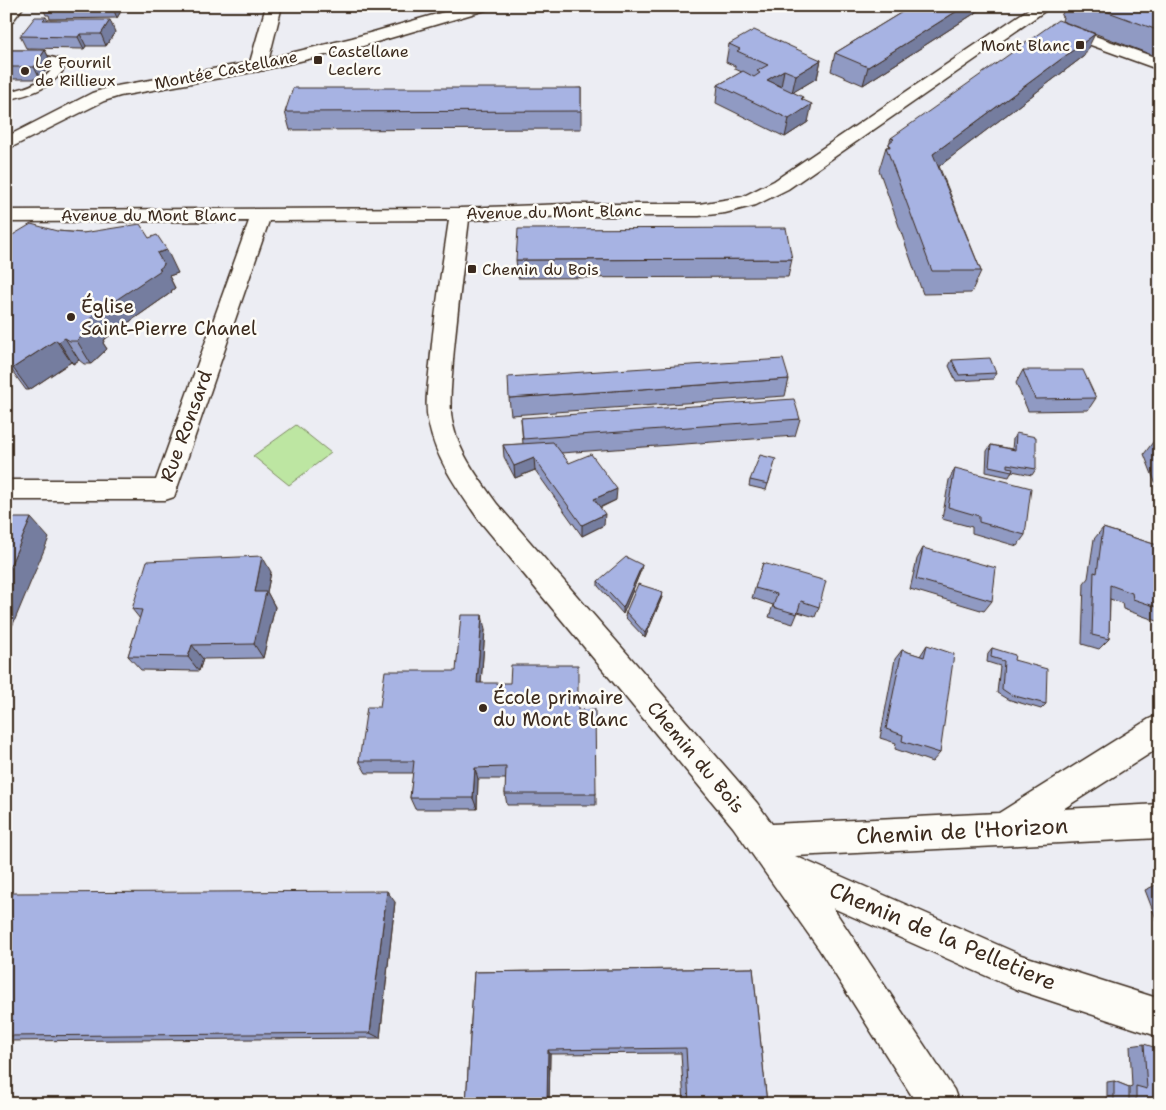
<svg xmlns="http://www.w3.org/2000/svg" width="1166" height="1110" font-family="'Shantell Sans',sans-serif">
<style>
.green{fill:#bde6a2;stroke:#7c8860}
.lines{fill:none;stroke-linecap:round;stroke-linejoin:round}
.lane-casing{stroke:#3b2a1e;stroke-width:3}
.street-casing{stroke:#3b2a1e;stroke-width:3}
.secondary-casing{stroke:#3b2a1e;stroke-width:3}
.lane{fill:#fdfcf7;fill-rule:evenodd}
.street{fill:#fdfcf7;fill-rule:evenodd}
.secondary{fill:#fdfcf7;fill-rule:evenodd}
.wall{fill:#909ac3;stroke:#3b2a1e}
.shaded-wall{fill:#757d9f;stroke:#3b2a1e}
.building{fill:#a7b3e3;stroke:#3b2a1e}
.poi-dot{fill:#3b2a1e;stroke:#fdfcf7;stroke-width:2}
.labels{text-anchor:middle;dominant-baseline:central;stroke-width:5;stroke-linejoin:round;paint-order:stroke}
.far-poi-label{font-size:16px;fill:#3b2a1e;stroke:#fdfcf7;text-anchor:start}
.far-street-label{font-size:16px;fill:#3b2a1e;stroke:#fdfcf7}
.poi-label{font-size:19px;fill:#3b2a1e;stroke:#fdfcf7;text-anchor:start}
.street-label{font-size:19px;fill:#3b2a1e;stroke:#fdfcf7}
.near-street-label{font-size:22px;fill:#3b2a1e;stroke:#fdfcf7}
</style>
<rect width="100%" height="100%" fill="#ecedf3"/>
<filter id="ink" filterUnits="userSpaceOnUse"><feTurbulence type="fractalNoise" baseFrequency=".02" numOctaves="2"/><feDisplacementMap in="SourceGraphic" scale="10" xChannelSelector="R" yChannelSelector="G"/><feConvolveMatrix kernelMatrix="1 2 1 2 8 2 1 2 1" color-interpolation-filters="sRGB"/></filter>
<g filter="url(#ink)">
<path class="green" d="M296,425l35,28 -42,32 -36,-29z"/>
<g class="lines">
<g class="lane-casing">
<path id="lane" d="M6,51c15,3 51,3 61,13 -13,24 -35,30 -61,36v-8c18,-3 38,-9 48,-26l-45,-7 -3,-1z"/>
</g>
<g class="street-casing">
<path id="street" d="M266,6h16l-15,60 -3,4 -6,1 -6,-1 -3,-4z
M1033,6h19l-264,183 -32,16 -31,8 -26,3h-133l-97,4c-6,47 -12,93 -16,140 -1,22 -5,44 0,65 7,30 27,55 44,79l260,299 15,21 227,-11 150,-94 11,-5v33l-97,62 97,-5v34l-365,18 226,99 139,44v38l-142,-47 -185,-82 121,182 5,14h-42l-98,-155 -86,-122 -254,-307c-20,-29 -43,-60 -50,-95 -5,-20 -1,-40 1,-61 4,-48 12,-96 19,-144l-180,1 -95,276 -9,3h-159v-20h150l93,-259 -243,1v-12l454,-2 106,-4h133l43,-7 32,-16z
M1058,23l102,36v11l-108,-39 -2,-3 2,-3z"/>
</g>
<g class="secondary-casing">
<path id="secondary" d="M8,6h16l-12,16 -6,2z
M465,6h26l-2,3 -126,37 -105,25 -138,25 -16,5 -98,49v-13l86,-44 19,-6 147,-26 94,-23z"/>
</g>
<use href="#lane" class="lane"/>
<use href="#street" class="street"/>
<use href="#secondary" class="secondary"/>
</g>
<path class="wall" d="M42,6h82l-7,12 -67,1 -1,-4h-3z
M912,6h74l-123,79 -32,-14 4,-18z
M1066,6h94v52l-98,-37 1,-4 -2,-1z
M46,17l2,3 67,12 -9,14h-20l-2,3 -58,-1 -6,-12z
M729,44l92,16 -4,18 -24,14 10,8 5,22 -23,15 -69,-34 2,-18 24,-13 -7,-3v-3l-9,-4z
M6,50h39l6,12 -11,17h-34z
M1084,56l-145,110 42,105 -10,22 -48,1 -44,-124 7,-23h2l3,-9z
M581,88v41l-291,1 -5,-18z
M57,231l92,7 29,35 -9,3 6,12 -4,3 1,1 -67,47 -2,4 4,6 -16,15h-7l-5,-4 -6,4 -2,-2 -42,28h-3l-16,-22z
M792,259l-4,18 -270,1 -2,-18z
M952,360l44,13 -3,6 -37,2 -7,-15z
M1023,370l73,28 -8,12 -60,1 -12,-28z
M789,379l-4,17 -274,19 -2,-17z
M521,418l279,1 -5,17 -234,17 8,10 47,37 -16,8 4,17 -22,11 -47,-66 -20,8 -11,-21 -1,-12 20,-1z
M1016,433l20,36 -4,6 -20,-4 -3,6 -23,-5 1,-21 4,-6 21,4 1,-10z
M1153,442h7v45h-3l-13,-33z
M774,465l-8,25 -17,-4 1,-6z
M955,468l70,67 -8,11 -45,-13v-6l-30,-8 7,-39z
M1103,528l57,18v76l-37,-13 -1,-6 -12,-4 -1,40 -10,10 -17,-5 2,-61 4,-5 6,-39z
M923,548l69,53 -8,10 -74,-22 7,-30z
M763,563l56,44 -4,10 -17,-5 -5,12 -24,-7 4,-12 -21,-7z
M641,570l-18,44 -25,-28v-5z
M271,572l-4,20 8,15 -12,51 -60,1 -4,12 -58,-1 -13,-14 12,-37 -8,-10z
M663,592l-1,5 -17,41 -20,-21 1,-5z
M485,630l-4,53 97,27 18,84v11h-89l-2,-11 1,-15h-28l-1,30h-62l-5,-11 3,-25h-47l-7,-12 21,-54 76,-36z
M927,645l13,108 -8,9 -37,-13 1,-6 -16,-5 15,-79 7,-9 18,6z
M992,648l22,12 32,44 -5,5 -34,-10 -10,-6 3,-27 -13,-4 1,-9z
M1158,884h2v45l-15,-39z
M395,902l-15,136 -374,3v-127z
M753,968l14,136h-83l-3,-51 -131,1 -1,50h-83l8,-132z
M1144,1044l16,60h-53v-22l7,-1 15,6 3,-1 -2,-40z"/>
<path class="shaded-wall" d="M112,6h12l-7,12z
M965,6h21l-123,79 5,-18z
M110,20l5,12 -9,14 -5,-12z
M80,34l6,12 -2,3 -6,-12z
M1095,34l-11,22 -159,121 8,-23z
M45,50l6,12 -11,17 -6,-12z
M821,60l-4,18 -25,15 4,-18z
M784,70l-3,17 -14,-7z
M803,97l-3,14 12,-7 -4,18 -23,15 4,-18 12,-20z
M167,250l11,23 -9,3 6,12 -4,3 1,1 -67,47 -2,4 4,6 -16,15 -14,-23 11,-17 4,-8 65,-63z
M65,338l14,22 -6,4 -14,-22z
M56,340l15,22 -42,28 -16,-22z
M534,458l1,12 -20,8 -1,-12z
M617,489l-1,11 -22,10v-11z
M605,514l-1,11 -22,11v-11z
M31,518l18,20 -43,103v-66z
M262,556l9,16 -4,20 8,15 -12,51 -9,-14 1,-52z
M642,565l-1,5 -18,44v-6z
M663,592l-1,5 -17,41v-5z
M482,615l3,15 -5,66 -3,-13z
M192,645l11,14 -4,12 -11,-14z
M475,768l3,11 -1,30 -4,-11z
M387,891l8,11 -15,136 -10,-5z
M548,1050l2,4 -1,50h-2z"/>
<path class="building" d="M45,6h67l-67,1z
M912,6h53l-97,61 -33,-14z
M1092,6h68v25z
M35,17h11l-3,3h67l-9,14h-21l-2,3 -58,-1z
M1058,20l37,14 -162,120 48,117h-49l-46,-124h4l-1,-4 5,-4 -3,-1z
M754,30l67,30 -25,15 -12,-5 -17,10 36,17 -2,2 11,5 -23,15 -71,-34 25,-14 11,6 6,-4 -3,-2 11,-6 -31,-14 3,-2 -11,-5z
M6,50h39l-11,17h-28z
M293,88h288v23l-296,1z
M31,224l26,7 26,2 57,-9 9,14 8,-3 10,15 -10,3 7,12 -5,4 2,1 -69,46 -4,8 5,2 -16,15h-7l-5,-3 -6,4 -3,-2 -43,28h-3l-4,-9v-120z
M786,228l6,31 -276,1 2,-31z
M990,358l6,15 -37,2 -7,-15z
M783,359l6,20 -280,19 -1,-21z
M1023,370h60l13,28 -61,1z
M794,399l6,20 -277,20 -2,-21z
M1016,433l20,4v32l-29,-5v3l6,1 -1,3 -23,-5 2,-21 24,5z
M553,442l16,21 22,-9 26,35 -23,10 11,15 -23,11 -48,-67 -20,8 -11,-21z
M1153,442h7v17z
M760,455l16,4 -8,25 -18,-4z
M955,468l76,20 -6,47 -46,-13v-6l-31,-9z
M6,518h25l-25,57z
M1103,528l57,18v62l-27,-9 -1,-6 -22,-8 -1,54 -17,-4 2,-63 3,1z
M923,548l73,20 -4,33 -76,-22z
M262,556l-7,36h11l-12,52 -62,1 -4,12 -60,-1 14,-46 -10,-1 15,-48z
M626,557l16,8 -19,43 -25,-27z
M763,563l63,18 -7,26 -18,-6 -4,13 -24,-7 4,-13 -22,-6z
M638,584l25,8 -18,41 -19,-21z
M461,615h21l-5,68h33l1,-18h67v45l17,-1 1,85h-91l1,-27 -31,1 -2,30h-63l4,-37h-55l8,-54h13l5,-36h71z
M927,645l27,9 -14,99 -38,-12 1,-6 -17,-6 16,-79 22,7z
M992,648l23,7 -1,5 33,9 -1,35 -35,-9 -9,-6 2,-28 -13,-4z
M387,891l-17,142 -364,3v-122l7,-21z
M753,968l14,136h-78l-3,-56 -138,2 -1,54h-81l8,-132z
M1144,1044l16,5v55h-24v-18l11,3z
M1114,1081l15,6v17l-8,-3 -7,1z
M1121,1101l8,3h-8z"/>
</g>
<g class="poi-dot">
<rect x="1075" y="40" width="10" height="10" rx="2.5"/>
<rect x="313" y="55" width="10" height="10" rx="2.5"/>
<circle cx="25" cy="71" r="5"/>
<rect x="467" y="264" width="10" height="10" rx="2.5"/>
<circle cx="71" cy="317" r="5"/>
<circle cx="483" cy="708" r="5"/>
</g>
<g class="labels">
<g class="far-poi-label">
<text x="1070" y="45" text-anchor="end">Mont Blanc</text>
<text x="328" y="51">Castellane<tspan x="328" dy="18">Leclerc</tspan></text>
<text x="35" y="62">Le Fournil<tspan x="35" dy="18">de Rillieux</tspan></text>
<text x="482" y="269">Chemin du Bois</text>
</g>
<g class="far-street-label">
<text transform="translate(226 70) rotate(-11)">Montée Castellane</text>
<text transform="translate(554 212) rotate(-1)">Avenue du Mont Blanc</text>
<text x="149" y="215">Avenue du Mont Blanc</text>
</g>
<g class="poi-label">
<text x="81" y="306">Église<tspan x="81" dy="22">Saint-Pierre Chanel</tspan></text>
<text x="493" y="697">École primaire<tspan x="493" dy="22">du Mont Blanc</tspan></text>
</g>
<g class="street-label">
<text transform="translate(186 426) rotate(-70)">Rue Ronsard</text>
<text transform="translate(696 757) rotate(50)">Chemin du Bois</text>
</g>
<g class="near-street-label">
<text transform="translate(962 831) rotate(-3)">Chemin de l'Horizon</text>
<text transform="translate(943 936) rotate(23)">Chemin de la Pelletiere</text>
</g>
</g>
<rect width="1166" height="1110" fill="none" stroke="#fdfcf7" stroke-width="25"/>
<rect x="12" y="12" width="1141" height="1085" fill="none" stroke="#3b2a1e" stroke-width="2" filter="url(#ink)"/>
</svg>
